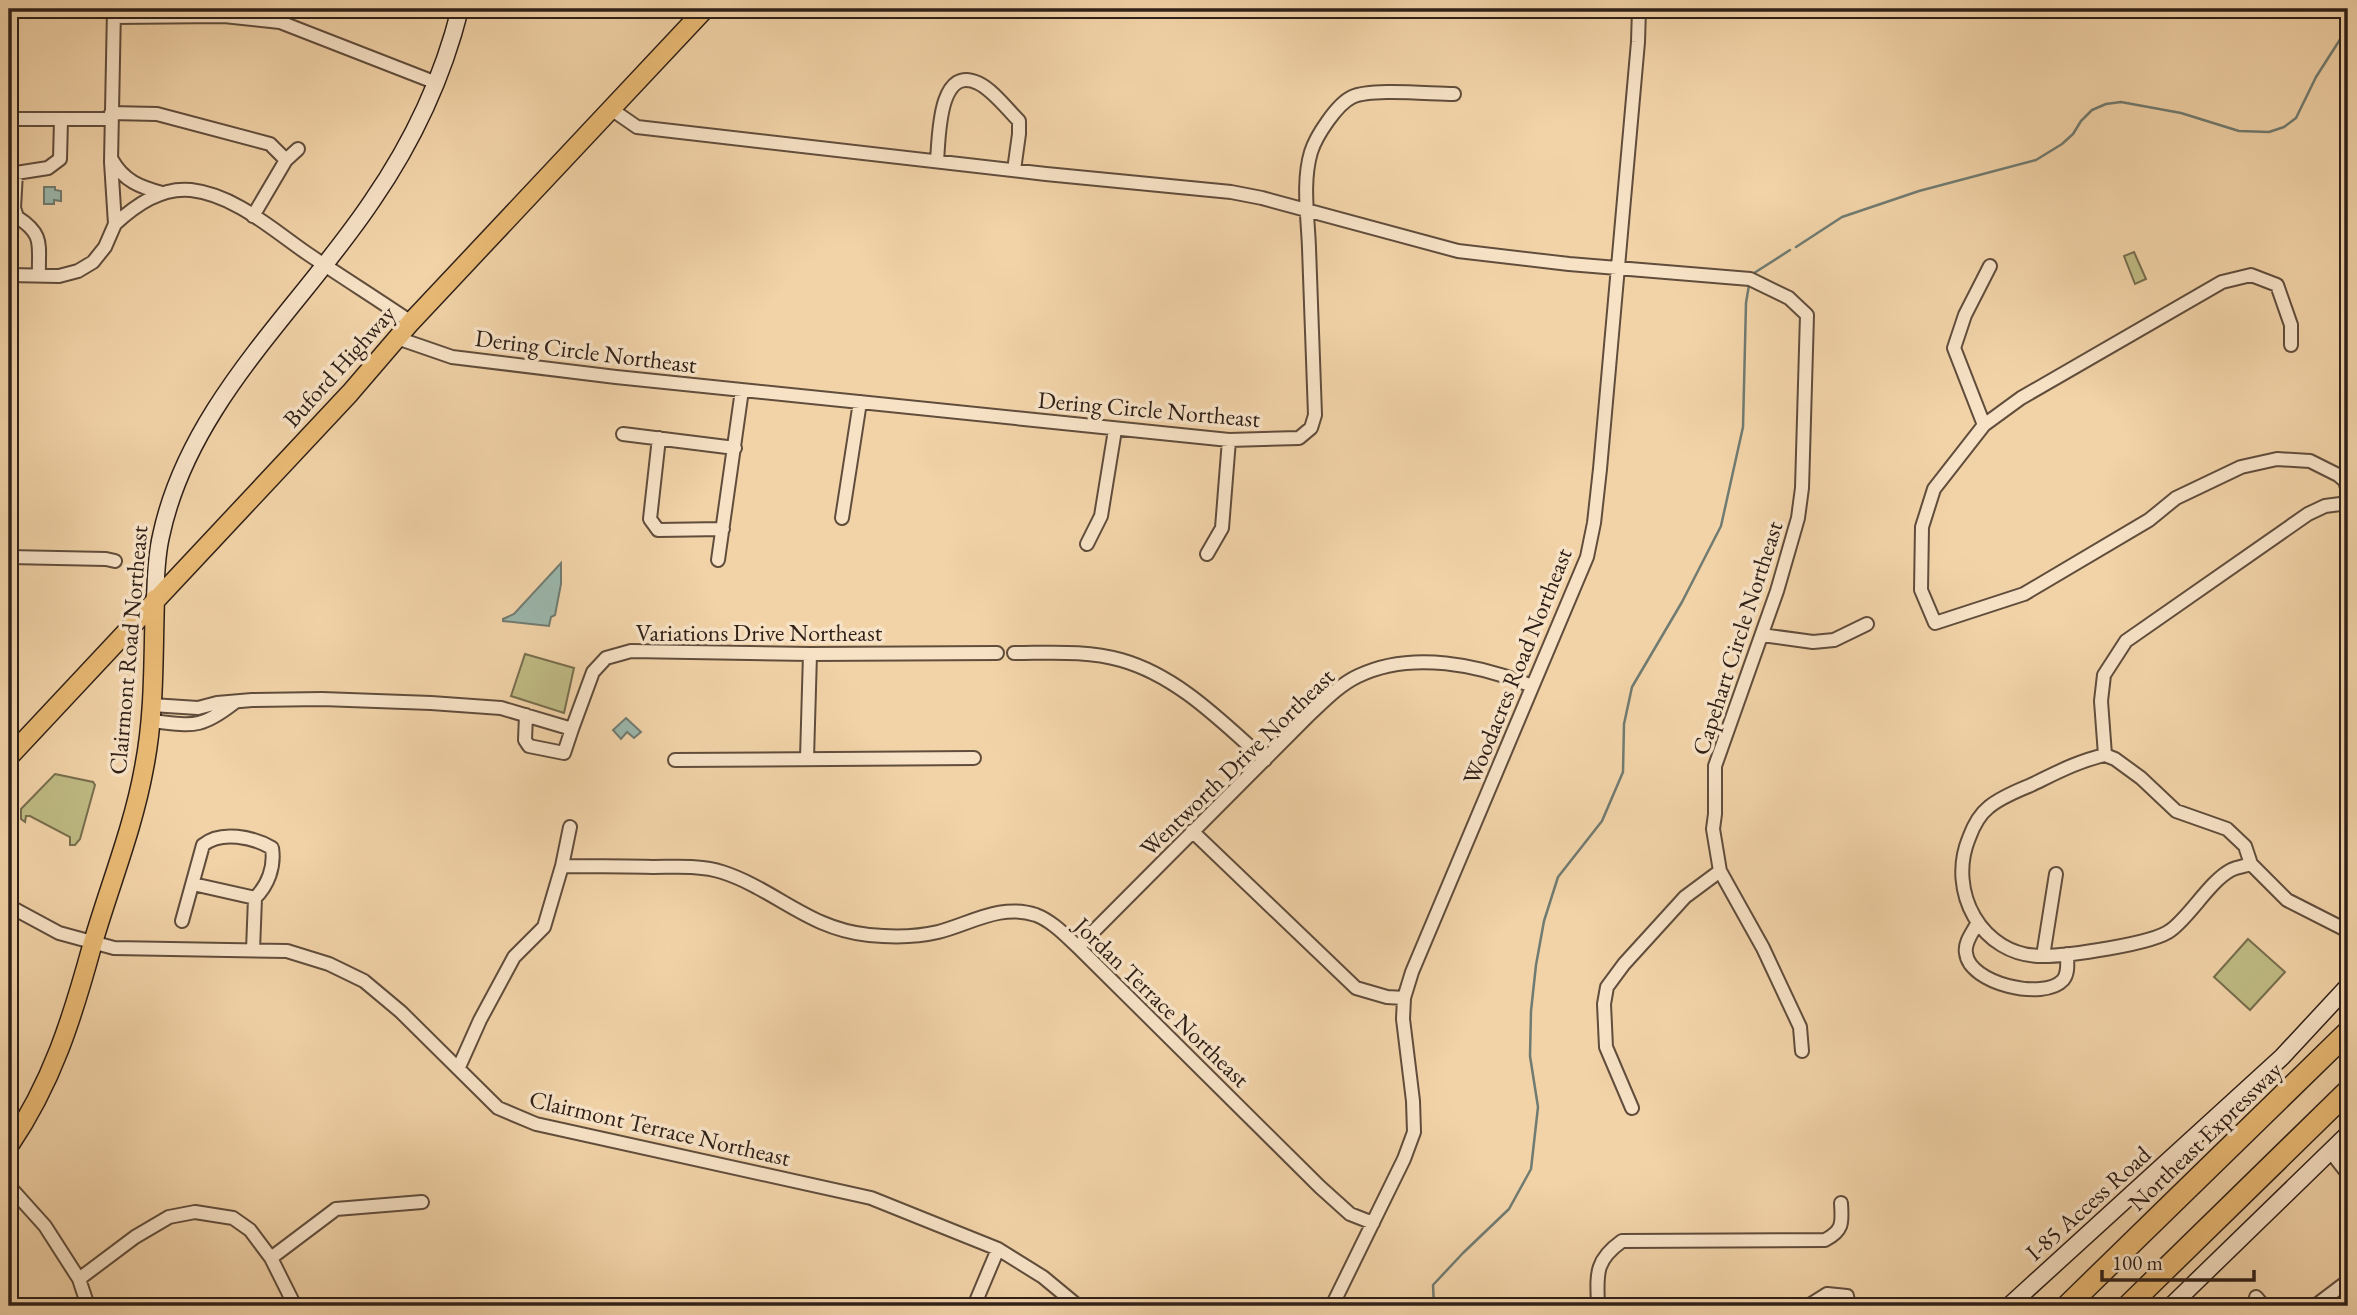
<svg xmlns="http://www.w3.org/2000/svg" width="2357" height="1315" font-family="'EB Garamond',serif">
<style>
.green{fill:#bfbb84;stroke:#776e4e;stroke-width:2}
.water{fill:#9bb7ac;stroke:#707b71;stroke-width:2}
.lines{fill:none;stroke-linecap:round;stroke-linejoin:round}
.stream{stroke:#707b71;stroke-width:2.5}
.street-casing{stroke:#604d3c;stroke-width:16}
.secondary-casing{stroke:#2f2018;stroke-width:19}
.primary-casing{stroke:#2f2018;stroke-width:21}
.highway-casing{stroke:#2f2018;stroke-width:24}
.street{stroke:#f7e2c6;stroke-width:12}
.secondary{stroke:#f7e2c6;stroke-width:16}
.primary{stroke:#e9ba74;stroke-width:18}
.highway{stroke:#e9ba74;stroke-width:21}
.labels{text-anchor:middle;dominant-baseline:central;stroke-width:7;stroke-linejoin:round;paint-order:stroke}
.street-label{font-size:24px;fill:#2f2018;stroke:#f7e2c6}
</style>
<rect width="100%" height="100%" fill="#f2d3a8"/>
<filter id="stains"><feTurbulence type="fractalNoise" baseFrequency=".00286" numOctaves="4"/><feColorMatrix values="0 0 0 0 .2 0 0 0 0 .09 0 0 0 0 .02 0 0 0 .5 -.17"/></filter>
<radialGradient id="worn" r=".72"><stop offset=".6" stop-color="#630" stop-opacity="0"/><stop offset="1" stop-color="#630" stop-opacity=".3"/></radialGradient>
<path class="green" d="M2134,252l12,27 -11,5 -11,-28z
M525,654l49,14 -10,45 -53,-17z
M55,774l38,8 2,3 -15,54 -5,6h-5v-8l-40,-21h-4l-1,6 -4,-3v-10z
M2248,939l37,33 -35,38 -36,-33z"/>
<path class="water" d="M44,187h11v3l6,1v10l-7,-1v4h-10z
M561,563v21l-6,31 -4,2 -2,9 -46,-5v-2l11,-5z
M626,718l15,14 -7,6 -7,-6 -6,7 -8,-9z"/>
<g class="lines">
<path class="stream" d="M1796,247l46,-30 77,-26 117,-31 26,-16 11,-10 8,-13 11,-11 14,-6 15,-2 60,11 58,18 30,1 15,-5 12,-9 20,-41 32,-50
M1751,275l39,-25
M1434,1306l-1,-21 30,-32 46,-44 22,-40 7,-62 -8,-51 1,-45 5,-46 8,-44 14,-44 44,-56 21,-49 1,-48 8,-37 50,-85 39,-76 22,-99 3,-124 3,-18"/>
<g class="street-casing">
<path id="street" d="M114,17l110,-1 56,6 154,60
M611,109l26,18 409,47 185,18 31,6 196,53 111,13 181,15 39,19 18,17 -5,173 -4,30 -21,73 -62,175v48l-2,15 7,42 43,77 37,79 2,24
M111,113l46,1 113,30 16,16 -33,56
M9,119h101
M112,160c12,21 28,27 50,33
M286,160l12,-11
M937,161c2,-22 1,-97 41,-78 15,7 29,26 41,38v13l-5,36
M115,224c21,-19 46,-37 76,-34 44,5 82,40 117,64 34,23 69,45 103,68
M9,275l50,1 19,-5 15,-9 12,-15 10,-23 -4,-62 3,-153
M39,275c-1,-30 6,-40 -22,-58l-3,-9 2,-35 32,-5 12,-9 1,-39
M397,338l55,19 164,20 613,63 70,-2 12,-10 4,-13c-2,-56 -4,-111 -6,-167 -1,-30 -7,-66 2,-96 5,-16 26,-48 41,-55 20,-9 78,-3 102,-3
M2291,345v-20l-14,-40 -26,-10 -29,7 -201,116 -37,27 -50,64 -12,38 -1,63 14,33 89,-29 125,-74 27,-22 65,-31 36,-8 33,2 28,14 7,6 3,10
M1984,425l-30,-77 11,-33 25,-49
M623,434l112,14
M659,438l-9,81 8,11 65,-1
M842,518l18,-116
M1087,544l14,-28 14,-86
M1207,554l15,-26 7,-88
M9,557l97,2 9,2
M718,560l24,-170
M1762,635l51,7 21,-2 33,-16
M1014,653c35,0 73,-3 107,7 57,16 101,62 144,100
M152,705l46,3 19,-5 35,-3 70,-1 109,4 70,5 71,21 21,-57 13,-14 25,-7 179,3 187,-1
M526,715l-1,25 4,6 35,7 8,-24
M150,721c43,4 49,9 84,-18
M2105,755c-27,6 -49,18 -74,30 -14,6 -30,12 -42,22 -9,7 -16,20 -20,31 -22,53 12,118 73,118 25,0 112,-12 129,-26 20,-15 39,-49 60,-60 6,-3 14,-4 20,-6
M2105,755l-4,-54 3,-26 22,-34 182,-127 17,-8 23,-3
M2105,755l10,4 26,19 35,33 51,18 18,17 6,18 36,36 61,31
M807,758l3,-104
M675,760l299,-2
M1192,831l164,157 31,9 17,1
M562,866c31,0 61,0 91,1 23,0 48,-2 69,5 53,17 86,57 147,63 21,2 48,2 69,-3 32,-8 63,-29 98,-17 16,6 30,21 42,32l242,240 30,27 23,9
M193,884l62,14
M9,906l50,27 55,15 173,3 42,13 35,17 37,31 97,96 38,16 335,74 127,51 45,28 35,29
M182,921l21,-76c18,-15 50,-8 69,3 3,19 -4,37 -17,50l-2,52
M1977,924c-5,9 -13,19 -11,29 3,31 78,48 97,27 6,-7 4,-18 4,-26
M1078,947l230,-231c15,-14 31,-31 50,-40 54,-26 122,-11 174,10
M2043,956l13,-82
M459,1067l21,-47 34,-63 30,-30 18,-61 8,-39
M1632,1108l-26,-61 -2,-43 3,-17 17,-23 61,-67 35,-26
M2330,1151l18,23
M9,1186l36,40 34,53
M271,1258l65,-49 86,-7
M2256,1297l8,9
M88,1306l-9,-27 56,-42 34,-20 26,-5 38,6 17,12 21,28 24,48
M974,1306l24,-57
M1332,1306l72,-147 10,-27 -1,-31 -10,-82 1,-21 8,-26 175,-415 7,-34 6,-54 38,-427 1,-33
M1598,1306c-1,-31 -4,-45 24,-65l203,-1c19,-10 17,-18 16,-37
M1808,1306l19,-12 20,2 2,10
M2315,1306l33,-25"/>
</g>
<g class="secondary-casing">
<path id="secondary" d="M155,599c1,-21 1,-42 6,-63 28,-133 138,-226 211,-335 40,-58 71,-124 88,-192
M2009,1306l273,-249 66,-71
M2171,1306l177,-172"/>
</g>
<g class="primary-casing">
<path id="primary" d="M9,757l341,-364 61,-71 294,-313
M9,1146c43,-63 63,-127 83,-200 17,-59 41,-117 52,-178 11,-55 9,-113 11,-169"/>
</g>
<g class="highway-casing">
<path id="highway" d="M2067,1306l281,-274
M2128,1306l220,-215"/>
</g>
<use href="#street" class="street"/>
<use href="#secondary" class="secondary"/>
<use href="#primary" class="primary"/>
<use href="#highway" class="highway"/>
</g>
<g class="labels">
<g class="street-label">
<text transform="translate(586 351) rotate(7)">Dering Circle Northeast</text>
<text transform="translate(339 366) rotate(-48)">Buford Highway</text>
<text transform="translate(1149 409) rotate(5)">Dering Circle Northeast</text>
<text x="759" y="632">Variations Drive Northeast</text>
<text transform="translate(1737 638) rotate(-72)">Capehart Circle Northeast</text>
<text transform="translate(128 650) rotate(-85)">Clairmont Road Northeast</text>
<text transform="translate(1517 666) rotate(-68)">Woodacres Road Northeast</text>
<text transform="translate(1237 762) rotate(-44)">Wentworth Drive Northeast</text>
<text transform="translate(1162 1002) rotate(44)">Jordan Terrace Northeast</text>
<text transform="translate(660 1128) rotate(13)">Clairmont Terrace Northeast</text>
<text transform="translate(2205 1136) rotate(-44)">Northeast Expressway</text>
<text transform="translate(2088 1203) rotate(-42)">I-85 Access Road</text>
</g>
</g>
<rect width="2357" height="1315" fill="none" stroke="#f2d3a8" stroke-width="35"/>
<rect x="10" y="10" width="2336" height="1294" fill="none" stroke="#2f2018" stroke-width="3.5"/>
<rect x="18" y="18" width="2322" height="1280" fill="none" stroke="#2f2018" stroke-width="2"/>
<path d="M2102 1270v10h152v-10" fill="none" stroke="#2f2018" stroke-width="3.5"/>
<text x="2112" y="1270" font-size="21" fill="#2f2018" stroke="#f7e2c6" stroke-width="5" paint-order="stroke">100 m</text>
<rect width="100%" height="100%" filter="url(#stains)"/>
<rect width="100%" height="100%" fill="url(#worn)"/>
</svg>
